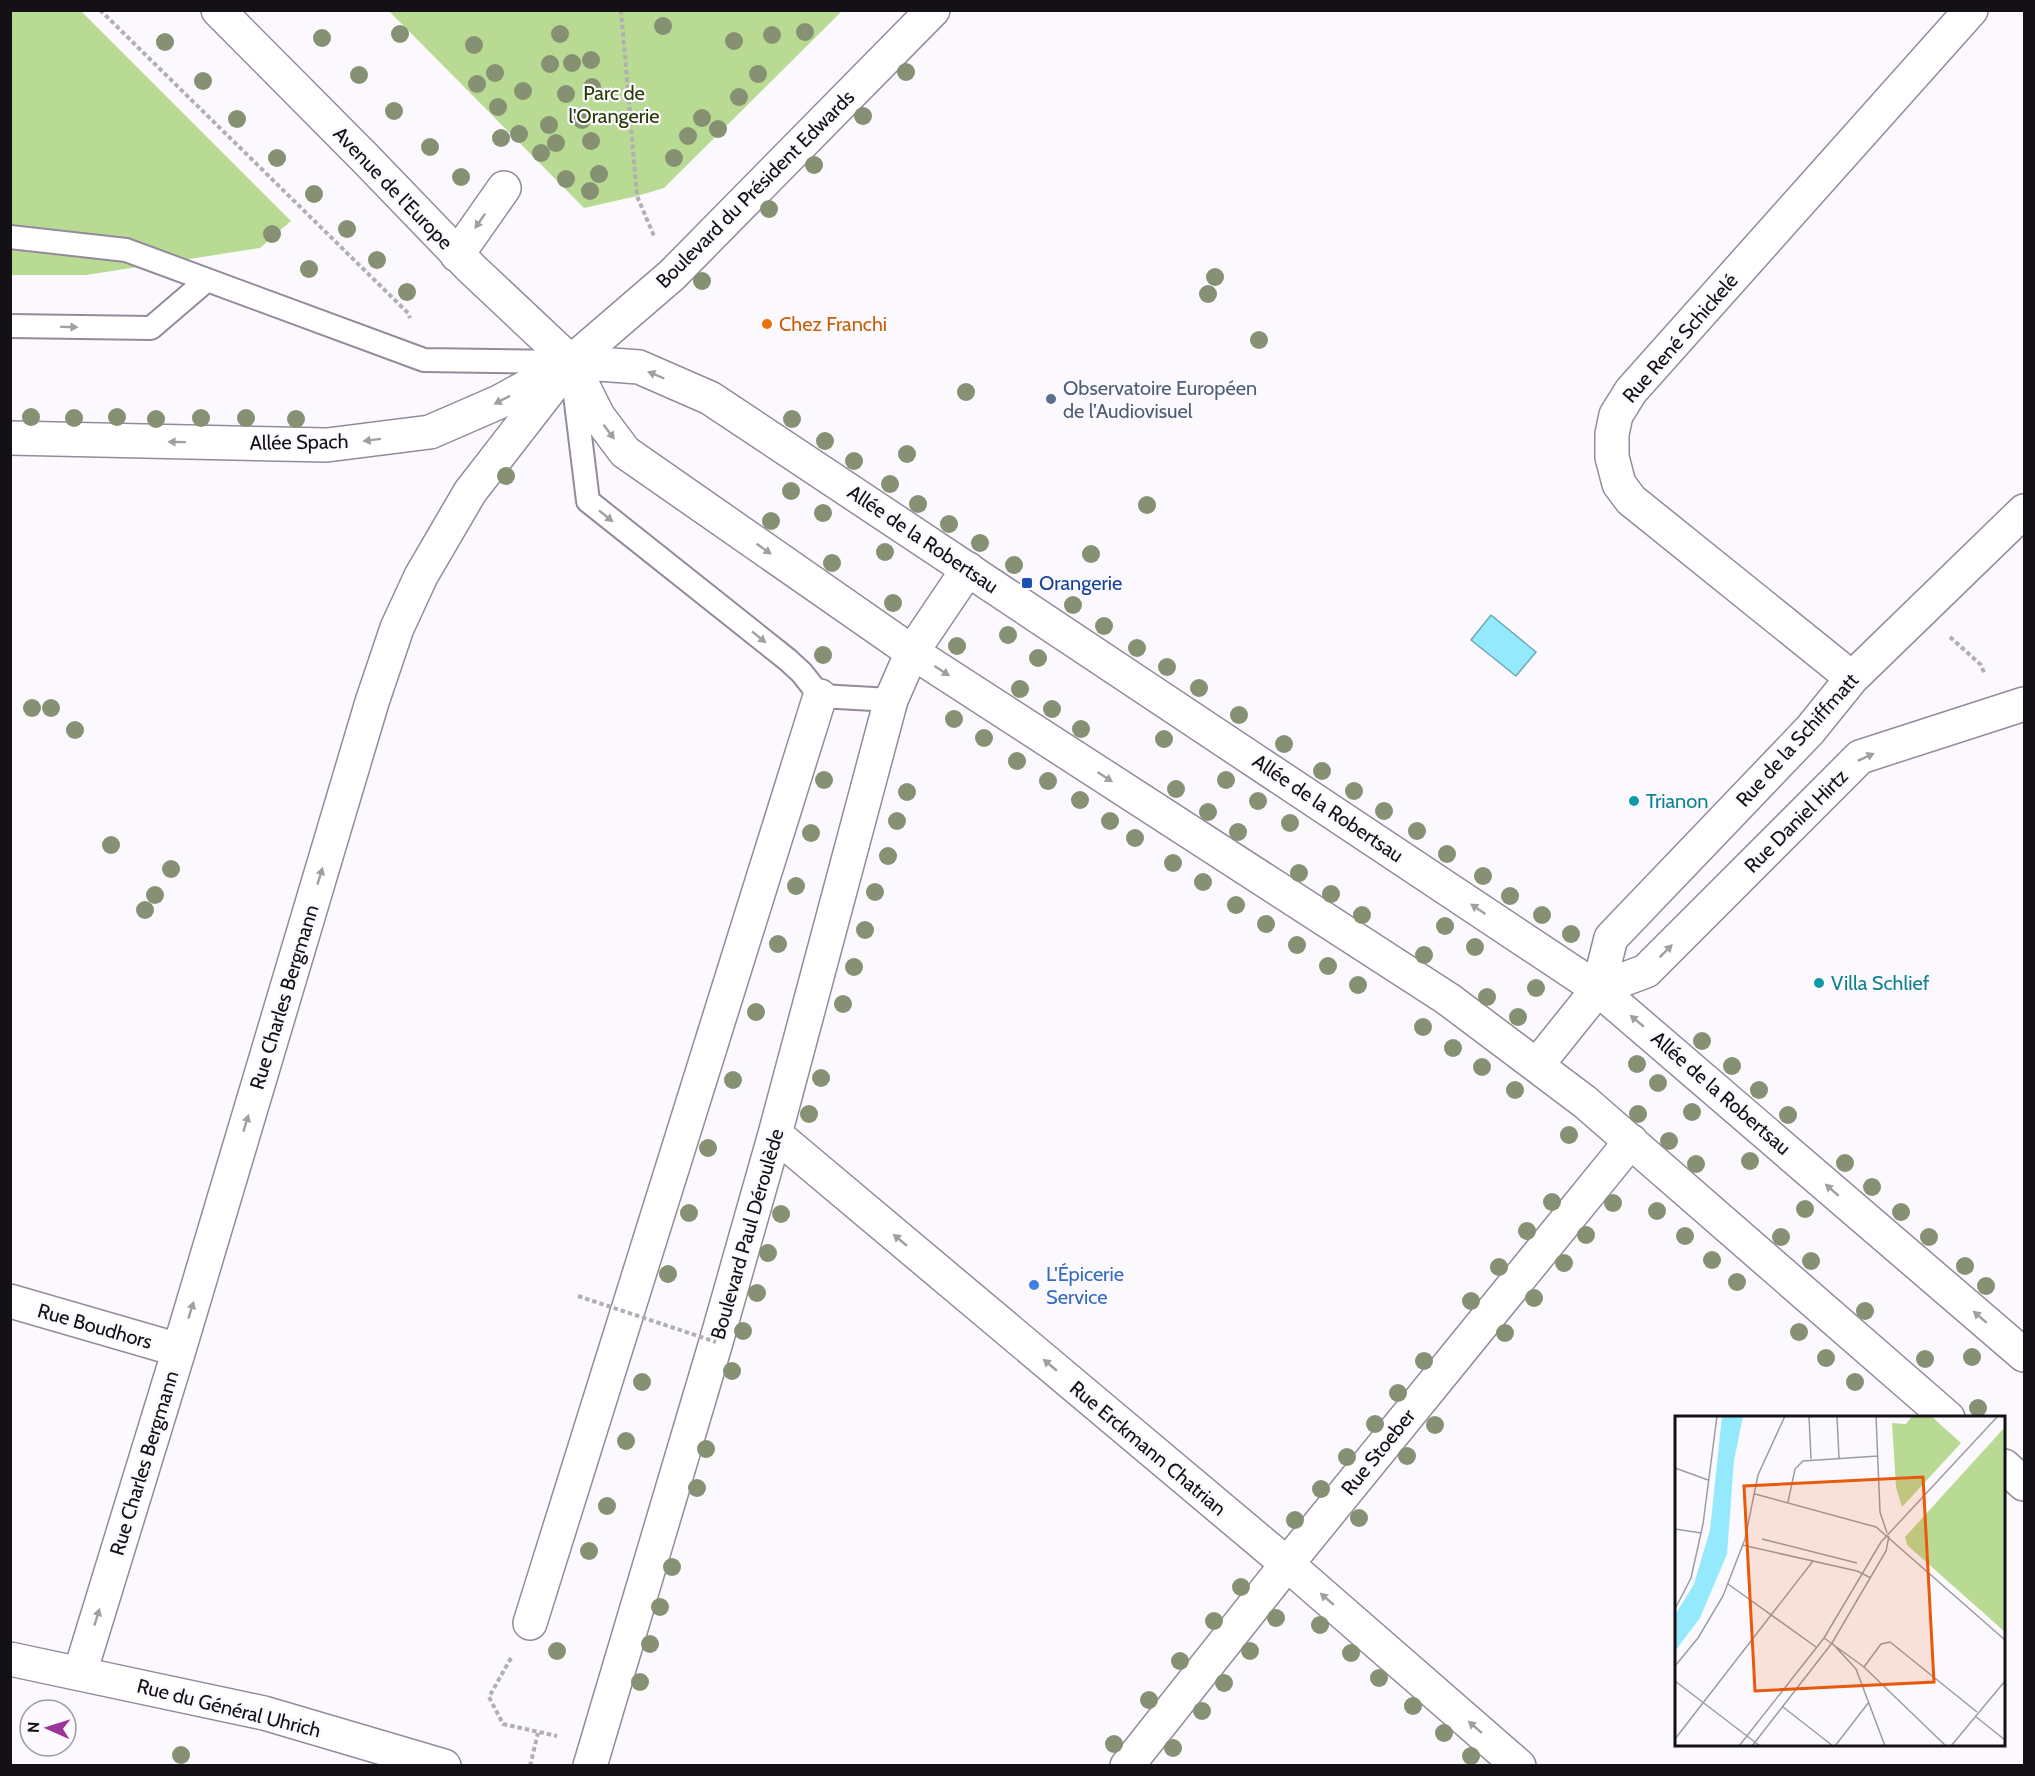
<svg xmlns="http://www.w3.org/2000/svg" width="2035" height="1776" font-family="Cabin,sans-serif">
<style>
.green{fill:#b9da92}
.water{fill:#94e9fc;stroke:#6da8b7;stroke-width:1.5}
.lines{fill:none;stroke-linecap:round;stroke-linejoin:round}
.lane-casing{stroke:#948a9b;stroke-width:26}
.street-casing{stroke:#948a9b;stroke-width:36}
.secondary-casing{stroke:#948a9b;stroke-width:36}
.path{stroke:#b2afb4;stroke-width:4;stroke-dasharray:4.5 3;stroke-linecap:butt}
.lane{stroke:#fff;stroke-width:22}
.street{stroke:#fff;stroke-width:33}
.secondary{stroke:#fff;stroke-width:33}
.path-bridge{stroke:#b2afb4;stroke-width:4;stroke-dasharray:4.5 3;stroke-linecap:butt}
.tree{fill:#869174}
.oneway{fill:#a19fa2}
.food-dot{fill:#e8710a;stroke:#fbf9fd;stroke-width:2}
.service-dot{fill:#5c6f8a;stroke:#fbf9fd;stroke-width:2}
.transit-dot{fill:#1a4fb4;stroke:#fbf9fd;stroke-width:2}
.culture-dot{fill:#0f9aa8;stroke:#fbf9fd;stroke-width:2}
.shop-dot{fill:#3f7fe0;stroke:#fbf9fd;stroke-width:2}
.labels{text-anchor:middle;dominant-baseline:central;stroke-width:4.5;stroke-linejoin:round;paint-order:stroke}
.park-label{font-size:20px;fill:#273c03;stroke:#fbf9fd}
.street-label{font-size:20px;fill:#131016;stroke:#fbf9fd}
.food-label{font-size:20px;fill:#c56008;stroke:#fbf9fd;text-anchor:start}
.service-label{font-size:20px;fill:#4e5e75;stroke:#fbf9fd;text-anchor:start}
.transit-label{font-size:20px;fill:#164399;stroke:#fbf9fd;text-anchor:start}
.culture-label{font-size:20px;fill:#0d838f;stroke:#fbf9fd;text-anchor:start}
.shop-label{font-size:20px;fill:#366cbe;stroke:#fbf9fd;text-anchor:start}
.inset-road{fill:none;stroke:#9e9ca1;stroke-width:1.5}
.view{fill:#e8590c;fill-opacity:0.15;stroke:#e8590c;stroke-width:3}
.inset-edge{fill:none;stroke:#131016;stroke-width:3}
</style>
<rect width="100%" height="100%" fill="#fbf9fd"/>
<path class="green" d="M11,11h70l210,210 -31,27 -174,27h-75z
M389,11h453l-178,177 -27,8 -53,12z"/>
<path class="water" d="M1491,615l45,37 -20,24 -45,-36z"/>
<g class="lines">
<g class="lane-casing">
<path id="lane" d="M10,237l116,13 298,110 147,2 17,139 200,159 14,13 18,23 71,4
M10,326l141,2 56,-48"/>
</g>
<g class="street-casing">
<path id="street" d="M457,255l47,-67
M10,438l317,7 103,-13 69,-30 60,-33
M1852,678l-221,-178 -12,-16 -7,-27v-23l4,-19 15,-24 340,-381
M1598,989l48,-18 214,-214 164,-53
M1537,1065l61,-76 13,-51 199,-208 42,-52 172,-167
M775,1134l512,430 232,202
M10,1301l169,49
M530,1623l290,-927
M10,1659l254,54 180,53
M80,1673l99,-323 193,-648 25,-74 24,-52 49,-84 101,-130 101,-87 261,-265
M590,1766l126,-424 59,-208 116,-434 21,-48 56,-83
M1127,1766l160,-202 344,-423"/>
</g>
<g class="secondary-casing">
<path id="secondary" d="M218,10l147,148 106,110 100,94 27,54 27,36 287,200 536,347 137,103 363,316
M571,362l68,5 71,31 888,591 426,366
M2004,1466l20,18"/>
</g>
<path class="path" d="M100,10l308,303 2,5
M621,10l16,186 17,40
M1950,637l31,28 4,10
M511,1658l-22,39 14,27 54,12
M530,1766l8,-33"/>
<use href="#lane" class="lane"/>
<use href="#street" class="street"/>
<use href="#secondary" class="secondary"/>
<path class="path-bridge" d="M578,1296l138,46"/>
</g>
<g class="tree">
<circle cx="663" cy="26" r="9"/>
<circle cx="805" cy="32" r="9"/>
<circle cx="400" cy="34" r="9"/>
<circle cx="560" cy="34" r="9"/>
<circle cx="772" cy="35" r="9"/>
<circle cx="322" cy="38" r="9"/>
<circle cx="734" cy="41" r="9"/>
<circle cx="165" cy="42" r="9"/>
<circle cx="474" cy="45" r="9"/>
<circle cx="591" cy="60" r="9"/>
<circle cx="572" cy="63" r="9"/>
<circle cx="550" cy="64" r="9"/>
<circle cx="906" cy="72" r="9"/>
<circle cx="495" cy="73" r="9"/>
<circle cx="758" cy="74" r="9"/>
<circle cx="359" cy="75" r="9"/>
<circle cx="203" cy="81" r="9"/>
<circle cx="477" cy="84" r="9"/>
<circle cx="592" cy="87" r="9"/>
<circle cx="523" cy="91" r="9"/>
<circle cx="566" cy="94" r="9"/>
<circle cx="739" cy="97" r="9"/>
<circle cx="498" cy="107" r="9"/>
<circle cx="394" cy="111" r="9"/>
<circle cx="863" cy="116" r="9"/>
<circle cx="702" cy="118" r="9"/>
<circle cx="237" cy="119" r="9"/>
<circle cx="582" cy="120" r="9"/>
<circle cx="549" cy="125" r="9"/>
<circle cx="718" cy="129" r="9"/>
<circle cx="519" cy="134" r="9"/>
<circle cx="688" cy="136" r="9"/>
<circle cx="501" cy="138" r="9"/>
<circle cx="591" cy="141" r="9"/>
<circle cx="556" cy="143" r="9"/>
<circle cx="430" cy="147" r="9"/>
<circle cx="541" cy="153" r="9"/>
<circle cx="277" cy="158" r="9"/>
<circle cx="674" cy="158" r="9"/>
<circle cx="814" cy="165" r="9"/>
<circle cx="599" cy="174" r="9"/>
<circle cx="461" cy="177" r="9"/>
<circle cx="566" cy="179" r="9"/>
<circle cx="590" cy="191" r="9"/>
<circle cx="314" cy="194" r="9"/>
<circle cx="769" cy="209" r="9"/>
<circle cx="347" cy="229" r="9"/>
<circle cx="272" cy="234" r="9"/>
<circle cx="377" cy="260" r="9"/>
<circle cx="309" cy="269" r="9"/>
<circle cx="1215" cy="277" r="9"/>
<circle cx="702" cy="281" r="9"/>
<circle cx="407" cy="292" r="9"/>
<circle cx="1208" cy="294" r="9"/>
<circle cx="1259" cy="340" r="9"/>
<circle cx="966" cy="392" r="9"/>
<circle cx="31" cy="417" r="9"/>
<circle cx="117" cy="417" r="9"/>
<circle cx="74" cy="418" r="9"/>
<circle cx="201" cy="418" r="9"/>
<circle cx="246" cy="418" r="9"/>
<circle cx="156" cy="419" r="9"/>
<circle cx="296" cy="419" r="9"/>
<circle cx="792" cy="419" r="9"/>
<circle cx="825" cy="441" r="9"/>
<circle cx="907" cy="454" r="9"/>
<circle cx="854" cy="461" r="9"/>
<circle cx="506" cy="476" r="9"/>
<circle cx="890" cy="484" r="9"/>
<circle cx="791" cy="491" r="9"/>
<circle cx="918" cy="504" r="9"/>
<circle cx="1147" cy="505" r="9"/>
<circle cx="823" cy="513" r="9"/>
<circle cx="771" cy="521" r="9"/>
<circle cx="949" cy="524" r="9"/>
<circle cx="980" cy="543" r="9"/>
<circle cx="885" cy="552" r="9"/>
<circle cx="1091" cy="554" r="9"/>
<circle cx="832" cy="563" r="9"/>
<circle cx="1014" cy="565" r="9"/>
<circle cx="893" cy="603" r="9"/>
<circle cx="1073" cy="605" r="9"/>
<circle cx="1104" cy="626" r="9"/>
<circle cx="1008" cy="635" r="9"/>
<circle cx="957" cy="646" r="9"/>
<circle cx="1137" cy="648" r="9"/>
<circle cx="823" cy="655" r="9"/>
<circle cx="1038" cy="658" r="9"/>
<circle cx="1167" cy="667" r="9"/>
<circle cx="1199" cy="688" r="9"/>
<circle cx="1020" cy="689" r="9"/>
<circle cx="32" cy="708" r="9"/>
<circle cx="51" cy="708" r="9"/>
<circle cx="1052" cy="709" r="9"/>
<circle cx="1239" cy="715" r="9"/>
<circle cx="954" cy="719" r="9"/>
<circle cx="1081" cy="729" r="9"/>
<circle cx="75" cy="730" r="9"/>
<circle cx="984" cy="738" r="9"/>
<circle cx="1164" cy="739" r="9"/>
<circle cx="1284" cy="744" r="9"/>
<circle cx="1017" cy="761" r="9"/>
<circle cx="1322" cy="771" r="9"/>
<circle cx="824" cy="780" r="9"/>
<circle cx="1226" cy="780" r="9"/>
<circle cx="1048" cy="781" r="9"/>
<circle cx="1176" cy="789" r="9"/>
<circle cx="1354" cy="791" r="9"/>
<circle cx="907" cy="792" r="9"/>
<circle cx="1080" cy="800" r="9"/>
<circle cx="1258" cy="801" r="9"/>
<circle cx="1384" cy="811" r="9"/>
<circle cx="1208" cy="812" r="9"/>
<circle cx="897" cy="821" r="9"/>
<circle cx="1110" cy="821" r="9"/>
<circle cx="1290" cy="823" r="9"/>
<circle cx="1417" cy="831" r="9"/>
<circle cx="1238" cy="832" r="9"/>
<circle cx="811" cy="833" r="9"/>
<circle cx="1135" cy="838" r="9"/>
<circle cx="111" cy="845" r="9"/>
<circle cx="1447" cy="854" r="9"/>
<circle cx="888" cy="856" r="9"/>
<circle cx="1173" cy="863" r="9"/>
<circle cx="171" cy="869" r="9"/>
<circle cx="1299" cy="873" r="9"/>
<circle cx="1483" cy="876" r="9"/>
<circle cx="1203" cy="882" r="9"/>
<circle cx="796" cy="886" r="9"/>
<circle cx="875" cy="892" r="9"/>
<circle cx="1331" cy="894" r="9"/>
<circle cx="155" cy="895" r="9"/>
<circle cx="1510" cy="896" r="9"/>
<circle cx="1236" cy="905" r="9"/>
<circle cx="145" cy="910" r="9"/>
<circle cx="1362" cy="915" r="9"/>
<circle cx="1542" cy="915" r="9"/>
<circle cx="1266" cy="924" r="9"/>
<circle cx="1445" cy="926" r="9"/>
<circle cx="865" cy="930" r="9"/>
<circle cx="1571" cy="934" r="9"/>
<circle cx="778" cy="944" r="9"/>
<circle cx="1297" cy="945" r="9"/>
<circle cx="1475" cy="947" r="9"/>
<circle cx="1424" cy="955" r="9"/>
<circle cx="1328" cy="966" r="9"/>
<circle cx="854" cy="967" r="9"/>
<circle cx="1358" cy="985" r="9"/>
<circle cx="1536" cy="988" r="9"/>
<circle cx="1487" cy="997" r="9"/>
<circle cx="843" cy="1004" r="9"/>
<circle cx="756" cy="1012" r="9"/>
<circle cx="1518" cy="1017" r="9"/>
<circle cx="1423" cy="1027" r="9"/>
<circle cx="1702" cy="1041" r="9"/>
<circle cx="1453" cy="1048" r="9"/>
<circle cx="1637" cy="1064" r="9"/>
<circle cx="1732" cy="1066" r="9"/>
<circle cx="1482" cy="1067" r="9"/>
<circle cx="821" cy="1078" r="9"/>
<circle cx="733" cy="1080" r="9"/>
<circle cx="1658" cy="1083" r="9"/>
<circle cx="1515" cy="1090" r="9"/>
<circle cx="1759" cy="1090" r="9"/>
<circle cx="1692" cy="1112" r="9"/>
<circle cx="809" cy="1114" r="9"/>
<circle cx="1638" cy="1114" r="9"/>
<circle cx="1788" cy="1115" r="9"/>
<circle cx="1569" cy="1135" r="9"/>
<circle cx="1669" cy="1141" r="9"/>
<circle cx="708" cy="1148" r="9"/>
<circle cx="1750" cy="1161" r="9"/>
<circle cx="1845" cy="1163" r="9"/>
<circle cx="1696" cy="1164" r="9"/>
<circle cx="1872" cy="1187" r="9"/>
<circle cx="1552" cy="1202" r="9"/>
<circle cx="1613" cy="1203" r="9"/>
<circle cx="1805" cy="1209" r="9"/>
<circle cx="1657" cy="1211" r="9"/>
<circle cx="1901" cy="1212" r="9"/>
<circle cx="689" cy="1213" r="9"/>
<circle cx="781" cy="1214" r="9"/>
<circle cx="1527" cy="1231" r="9"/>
<circle cx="1586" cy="1235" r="9"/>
<circle cx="1685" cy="1236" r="9"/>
<circle cx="1781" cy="1237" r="9"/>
<circle cx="1929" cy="1237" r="9"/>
<circle cx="768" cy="1253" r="9"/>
<circle cx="1712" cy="1260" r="9"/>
<circle cx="1811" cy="1261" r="9"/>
<circle cx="1564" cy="1263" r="9"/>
<circle cx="1965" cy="1266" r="9"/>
<circle cx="1499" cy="1267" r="9"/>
<circle cx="668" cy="1274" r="9"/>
<circle cx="1737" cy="1282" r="9"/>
<circle cx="1986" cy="1286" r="9"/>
<circle cx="757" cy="1293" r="9"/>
<circle cx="1534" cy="1298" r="9"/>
<circle cx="1471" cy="1301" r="9"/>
<circle cx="1865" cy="1311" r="9"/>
<circle cx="743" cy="1331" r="9"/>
<circle cx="1799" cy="1332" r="9"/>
<circle cx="1505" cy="1333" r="9"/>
<circle cx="1972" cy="1357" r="9"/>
<circle cx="1826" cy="1358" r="9"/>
<circle cx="1925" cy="1359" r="9"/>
<circle cx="1424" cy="1361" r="9"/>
<circle cx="732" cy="1371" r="9"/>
<circle cx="642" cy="1382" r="9"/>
<circle cx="1855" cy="1382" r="9"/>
<circle cx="1398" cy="1393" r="9"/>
<circle cx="1978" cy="1408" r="9"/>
<circle cx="1375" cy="1424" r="9"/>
<circle cx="1435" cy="1425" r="9"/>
<circle cx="626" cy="1441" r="9"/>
<circle cx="706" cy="1449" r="9"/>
<circle cx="1407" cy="1456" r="9"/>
<circle cx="1347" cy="1457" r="9"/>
<circle cx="697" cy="1488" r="9"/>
<circle cx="1321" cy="1489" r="9"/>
<circle cx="607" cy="1506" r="9"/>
<circle cx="1359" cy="1518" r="9"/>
<circle cx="1295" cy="1520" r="9"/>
<circle cx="589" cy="1551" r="9"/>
<circle cx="672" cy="1567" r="9"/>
<circle cx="1241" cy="1587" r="9"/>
<circle cx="660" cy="1607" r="9"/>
<circle cx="1276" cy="1618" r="9"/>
<circle cx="1214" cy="1621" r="9"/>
<circle cx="1320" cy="1625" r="9"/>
<circle cx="650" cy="1644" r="9"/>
<circle cx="557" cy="1651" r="9"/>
<circle cx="1250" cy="1651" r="9"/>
<circle cx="1351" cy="1653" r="9"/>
<circle cx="1180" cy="1661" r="9"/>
<circle cx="1379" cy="1678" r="9"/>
<circle cx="640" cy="1682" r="9"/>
<circle cx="1224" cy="1683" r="9"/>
<circle cx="1149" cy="1700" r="9"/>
<circle cx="1413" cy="1706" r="9"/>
<circle cx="1202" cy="1711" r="9"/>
<circle cx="1444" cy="1733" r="9"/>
<circle cx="1114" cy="1744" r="9"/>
<circle cx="1173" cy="1748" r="9"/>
<circle cx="181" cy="1755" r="9"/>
<circle cx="1471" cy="1756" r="9"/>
</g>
<defs><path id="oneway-solid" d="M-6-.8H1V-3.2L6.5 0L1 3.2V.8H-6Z" transform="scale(1.5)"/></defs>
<g class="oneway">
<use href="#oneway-solid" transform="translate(480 221) rotate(125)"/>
<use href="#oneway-solid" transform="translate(69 327) rotate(1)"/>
<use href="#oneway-solid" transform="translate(656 375) rotate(-157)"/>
<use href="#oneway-solid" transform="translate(502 400) rotate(153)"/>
<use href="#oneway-solid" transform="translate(609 432) rotate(53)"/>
<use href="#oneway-solid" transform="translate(372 440) rotate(173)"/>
<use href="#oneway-solid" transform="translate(177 442) rotate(-179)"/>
<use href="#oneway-solid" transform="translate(606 516) rotate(39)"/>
<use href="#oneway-solid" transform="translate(764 549) rotate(35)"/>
<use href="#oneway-solid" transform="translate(759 637) rotate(39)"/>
<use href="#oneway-solid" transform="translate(942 671) rotate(33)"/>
<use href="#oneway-solid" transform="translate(1866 757) rotate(-25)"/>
<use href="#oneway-solid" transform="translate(1105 777) rotate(33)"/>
<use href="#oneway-solid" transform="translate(320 876) rotate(-73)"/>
<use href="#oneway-solid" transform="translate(1478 909) rotate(-146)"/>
<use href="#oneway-solid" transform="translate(1666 951) rotate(-45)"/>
<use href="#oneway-solid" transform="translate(1637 1021) rotate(-140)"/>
<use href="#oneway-solid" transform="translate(246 1123) rotate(-73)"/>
<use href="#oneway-solid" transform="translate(1832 1190) rotate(-139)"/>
<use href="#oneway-solid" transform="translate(900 1240) rotate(-140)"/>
<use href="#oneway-solid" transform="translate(191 1310) rotate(-73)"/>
<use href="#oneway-solid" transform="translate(1980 1317) rotate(-139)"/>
<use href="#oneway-solid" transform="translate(1050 1365) rotate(-140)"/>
<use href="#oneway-solid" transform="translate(1327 1599) rotate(-139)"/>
<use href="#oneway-solid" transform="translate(97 1617) rotate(-73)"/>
<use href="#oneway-solid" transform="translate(1475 1727) rotate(-139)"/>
</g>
<circle class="food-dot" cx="767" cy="324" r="6"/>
<circle class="service-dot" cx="1051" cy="399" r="6"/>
<rect class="transit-dot" x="1021" y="577" width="12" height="12" rx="3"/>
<g class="culture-dot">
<circle cx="1634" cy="801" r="6"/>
<circle cx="1819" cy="983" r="6"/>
</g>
<circle class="shop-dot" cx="1034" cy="1285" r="6"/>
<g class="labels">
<g class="park-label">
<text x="614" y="93">Parc de<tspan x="614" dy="23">l'Orangerie</tspan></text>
</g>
<g class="street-label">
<text transform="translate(393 188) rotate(46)">Avenue de l'Europe</text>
<text transform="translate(755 189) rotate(-45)">Boulevard du Président Edwards</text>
<text transform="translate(1680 338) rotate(-49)">Rue René Schickelé</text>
<text transform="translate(299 442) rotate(-1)">Allée Spach</text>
<text transform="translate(923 539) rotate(34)">Allée de la Robertsau</text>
<text transform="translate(1797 740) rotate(-48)">Rue de la Schiffmatt</text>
<text transform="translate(1328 808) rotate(34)">Allée de la Robertsau</text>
<text transform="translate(1796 821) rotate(-45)">Rue Daniel Hirtz</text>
<text transform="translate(284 997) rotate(-73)">Rue Charles Bergmann</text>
<text transform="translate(1721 1093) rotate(41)">Allée de la Robertsau</text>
<text transform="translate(747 1234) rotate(-74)">Boulevard Paul Déroulède</text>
<text transform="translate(95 1326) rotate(16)">Rue Boudhors</text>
<text transform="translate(1148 1448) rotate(40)">Rue Erckmann Chatrian</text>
<text transform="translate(1378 1452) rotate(-51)">Rue Stoeber</text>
<text transform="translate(144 1463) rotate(-73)">Rue Charles Bergmann</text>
<text transform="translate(229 1708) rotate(14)">Rue du Général Uhrich</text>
</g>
<g class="food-label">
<text x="779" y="324">Chez Franchi</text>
</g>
<g class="service-label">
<text x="1063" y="388">Observatoire Européen<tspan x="1063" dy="23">de l’Audiovisuel</tspan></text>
</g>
<g class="transit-label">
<text x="1039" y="583">Orangerie</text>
</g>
<g class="culture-label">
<text x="1646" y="801">Trianon</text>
<text x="1831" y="983">Villa Schlief</text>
</g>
<g class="shop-label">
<text x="1046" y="1274">L'Épicerie<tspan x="1046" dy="23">Service</tspan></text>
</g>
</g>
<g transform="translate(1675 1416)">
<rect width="330" height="330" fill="#fbf9fd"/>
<path d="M237,0h19l30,27 -59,64 -6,-20 -4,-64 14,1zM330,11v205l-98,-87 -2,-8z" fill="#b9da92"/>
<path d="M47,0h21l-9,45 -7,93 -27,64 -25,33v-36l19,-31 16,-54z" fill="#94e9fc"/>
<path class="inset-road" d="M134,0l2,43M162,0l2,42M201,0l4,96 7,21M0,52l33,12M80,78l121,33 129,113M113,86l7,-33 8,-8 75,-5M0,113l26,4M87,123l95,24M67,129l115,26 14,7M53,168l88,63M0,193l16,-31 12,-54 14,-108M149,222l40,29 82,79M157,227l24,26 29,77M0,250l23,-28 25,-42 22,-57 13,-64 27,-59M189,251l17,-23 9,-2 87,70M0,265l85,65M108,291l50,39M300,300l30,24M0,323l138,-178M64,330l85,-108 57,-96 117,-126M77,330l80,-103 54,-92 3,-15M160,330l34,-44M276,330l54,-65"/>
<path class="view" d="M248,61l11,205 -179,9 -11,-205z"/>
<rect width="330" height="330" class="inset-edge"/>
</g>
<rect width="2035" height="1776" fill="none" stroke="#131016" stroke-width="24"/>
<g transform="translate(48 1728) rotate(273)"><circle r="28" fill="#fbf9fd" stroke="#9e9ca1" stroke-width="1.5"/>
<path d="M0-4.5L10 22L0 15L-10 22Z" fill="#9b359a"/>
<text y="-9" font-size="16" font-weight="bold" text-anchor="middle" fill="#131016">N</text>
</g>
</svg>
